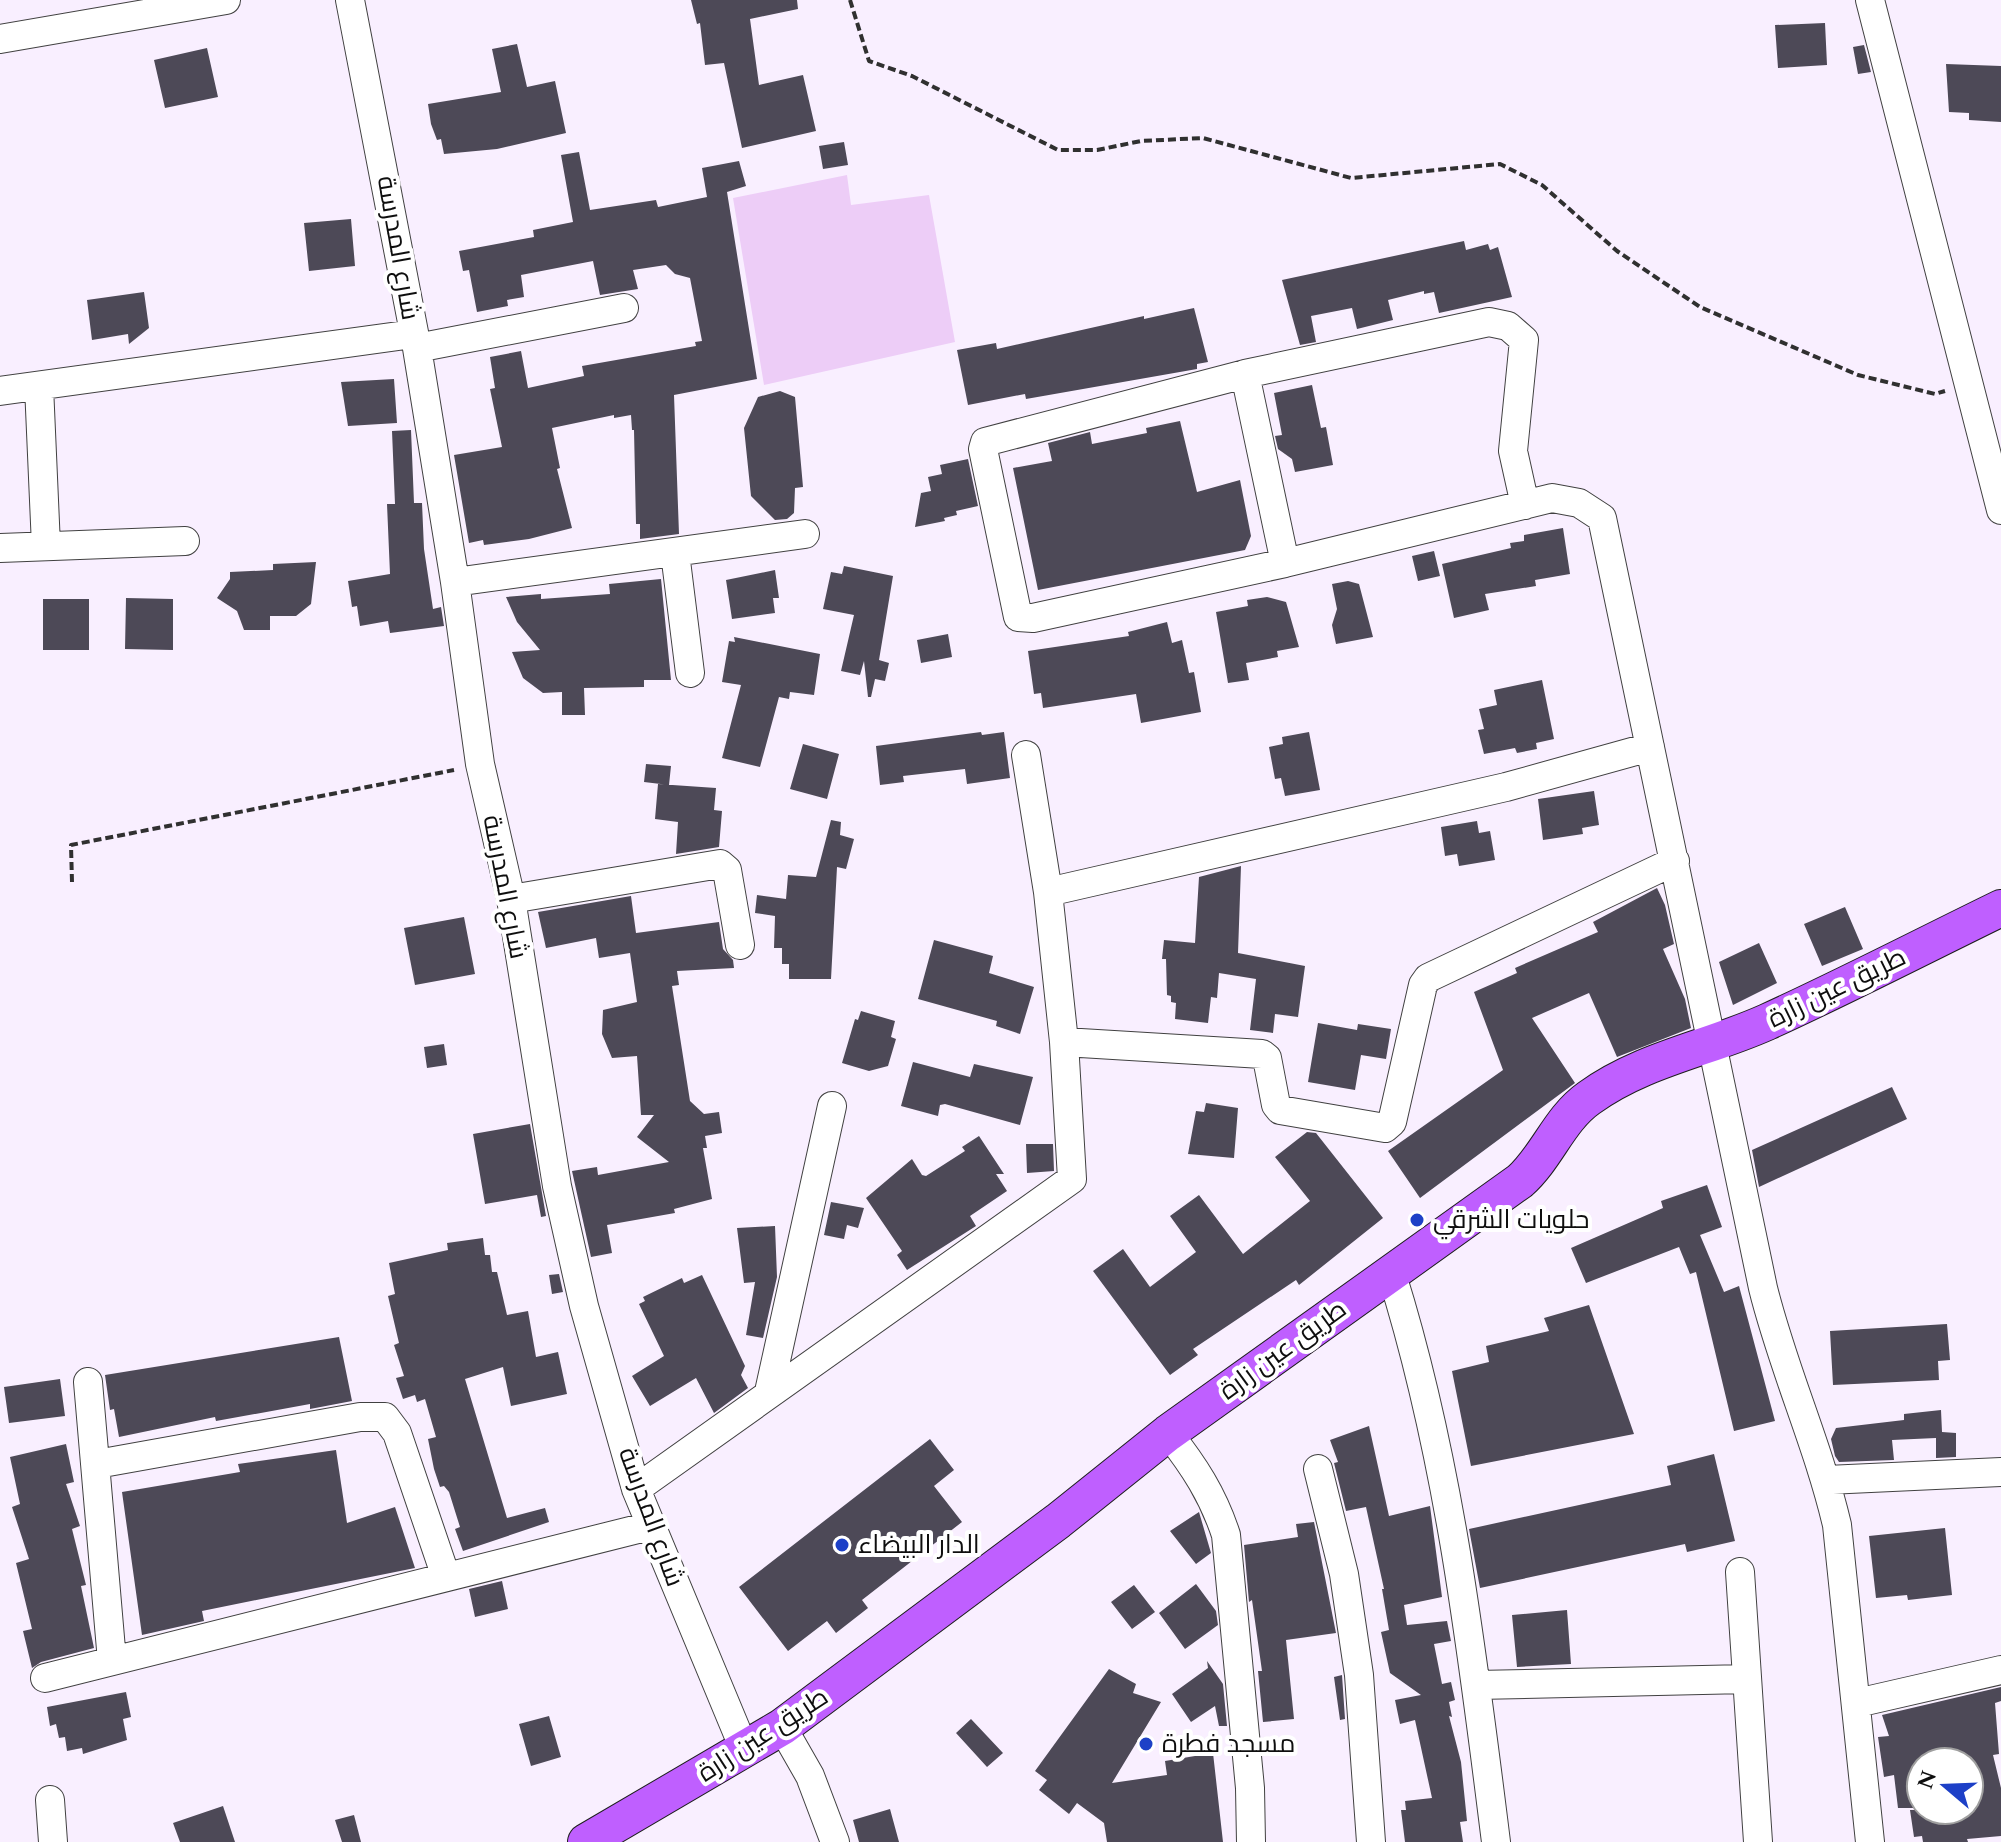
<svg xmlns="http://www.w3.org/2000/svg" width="2001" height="1842" font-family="Spectral,Cairo,serif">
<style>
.farmland{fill:#edcdf7}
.building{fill:#4d4957}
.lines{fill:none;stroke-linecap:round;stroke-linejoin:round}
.minor-casing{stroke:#414141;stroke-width:30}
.major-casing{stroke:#1f1f1f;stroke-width:38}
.path{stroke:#303030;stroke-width:4;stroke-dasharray:8 4;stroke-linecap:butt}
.minor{stroke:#fff;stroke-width:28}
.major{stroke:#bf5fff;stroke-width:36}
.poi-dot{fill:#1d40c7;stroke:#fff;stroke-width:3}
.labels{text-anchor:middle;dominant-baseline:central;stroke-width:8;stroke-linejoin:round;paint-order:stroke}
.street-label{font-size:26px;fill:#0e0e0e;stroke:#fff}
.poi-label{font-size:26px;fill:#0e0e0e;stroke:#fff;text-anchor:start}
</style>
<rect width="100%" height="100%" fill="#f9efff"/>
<path class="farmland" d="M847,175l4,30 78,-10 26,147 -191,43 -31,-187z"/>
<path class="building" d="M691,0h106l1,9 -48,10 9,66 44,-10 13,56 -74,17 -18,-85 -19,2 -5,-42 -3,1z
M1825,23l2,42 -49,3 -3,-43z
M517,44l10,43 28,-6 11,52 -69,16 -53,5 -3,-15 -4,1 -6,-16 -3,-20 73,-12 -9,-43z
M1864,45l7,27 -13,2 -5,-27z
M207,48l11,49 -53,11 -11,-48z
M1946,64l55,2v56l-32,-2v-7l-20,-1z
M844,142l4,23 -25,4 -4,-23z
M579,152l11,58 66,-10 2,7 49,-10 -5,-29 37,-7 7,25 -19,6 30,187 -83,16 5,139 -39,5v-15h-4l-2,-94h-2l-1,-15 -17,3v-3l-62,13 8,40 -3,1 15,59 -43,11 -45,6 -1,-5 -14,3 -15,-88 48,-8 -12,-58 5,-1 -5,-31 31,-6 7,37 56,-12 -2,-10 114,-20 -1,-4 7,-1 -12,-63 -15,-4 -9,-9 -33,5 5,19 -38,6 -7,-34 -72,14 3,22 -17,3 1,6 -31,6 -8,-42 -6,1 -4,-20 75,-14 -1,-7 40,-8 -12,-67z
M351,219l4,47 -46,5 -5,-48z
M1464,241l2,9 22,-6 2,6 8,-3 14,50 -73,16 -5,-21 -10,2v-3l-36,9 5,20 -36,9 -5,-21 -41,8 5,26 -16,3 -18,-65z
M144,292l5,36 -20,16 -1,-10 -36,6 -5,-40z
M1194,308l14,54 -11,2v5l-171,30 -1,-5 -57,11 -11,-55 39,-7 1,6 147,-33v3z
M394,379l3,44 -49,3 -7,-44z
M1312,385l9,43 5,-1 7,38 -38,7 -3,-13 -14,-10 -3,-13 7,-1 -8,-42z
M780,391l15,6 8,90 -8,1 -1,25 -7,6 -12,1 -24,-24 -7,-68 14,-31z
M1180,421l17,71 43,-12 11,56 -6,14 -207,40 -25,-122 39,-7 -4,-18 42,-11 2,12 55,-11 -1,-5z
M411,430l3,73h8l2,46 9,60 8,-2 3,19 -54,7 -2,-12 -28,5 -3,-20 -5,1 -4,-26 42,-7 -3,-70h8l-3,-73z
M968,459l10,47 -22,5 1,4 -13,3 1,3 -30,6 6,-34 10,-2 -3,-14 14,-3 -2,-9z
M1563,528l7,46 -35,6 1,6 -51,8 4,16 -35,8 -12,-54 69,-16 -1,-5 14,-2v-6z
M1434,551l6,25 -22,5 -6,-25z
M316,562l-5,42 -15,12h-26v14h-26l-7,-19 -20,-13 13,-19v-7l43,-2v-6z
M844,566l49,10 -14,84 10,3 -4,18 -10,-2 -4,18h-3l-4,-36 -4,14 -19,-4 13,-56 -31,-6 8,-37 11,2z
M775,570l4,28h-6l2,15 -43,6 -6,-39z
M661,579l10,101h-27v7l-60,1 1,27h-23v-23l-19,1 -20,-15 -11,-26 28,-2 -23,-28 -11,-25 35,-3v5l69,-5 -1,-10z
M1348,581l11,3 14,53 -37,7 -4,-19 5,-16 -5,-25z
M1267,597l19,5 13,45 -22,4 1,6 -32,6 3,17 -21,3 -12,-71 32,-6 -1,-6z
M126,598l47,1v51l-48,-1z
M43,599h46v51h-46z
M1167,622l5,21 10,-3 7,33 5,-1 7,40 -60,11 -5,-29 -93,14 -2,-15 -7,1 -6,-43 101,-15 -1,-4z
M948,634l4,23 -31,6 -4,-23z
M734,637l86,17 -6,41 -24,-3 -1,7 -10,-2 -19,70 -38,-9 19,-73 -19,-3 7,-41 6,1z
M1542,680l12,59 -18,4 1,6 -20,4 -2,-5 -31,6 -6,-24 6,-1 -5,-20 18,-4 -3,-15z
M981,732l1,3 22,-3 6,46 -43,6 -2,-15 -62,7 1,6 -24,3 -4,-39z
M1309,732l11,58 -35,6 -4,-18 -6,1 -6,-32 14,-3 -1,-7z
M803,744l36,10 -12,45 -37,-10z
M646,764l25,2 -2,19 -25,-3z
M658,784l58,4 -2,22 8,1 -3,36 -43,7 2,-32 -23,-3z
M1594,791l5,34 -17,3 1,6 -40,6 -5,-41z
M831,820l10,2 -1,13 14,4 -8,30 -9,-2 -6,112h-42v-15h-7v-16h-8l1,-32 -20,-3 2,-18 29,4 2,-24 28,2z
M1477,821l2,12 11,-2 5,29 -36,6 -2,-12 -12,2 -4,-29z
M1241,866l-3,87 67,13 -7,51 -23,-3 -2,19 -23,-3 6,-51 -37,-6 -2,25 -6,-1 -3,26 -33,-4 1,-16 -5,-1v-6l-4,-1 -1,-36h-4l2,-19 31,3 4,-66z
M1657,888l8,17 9,39 -11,5 22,50 6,29 -74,29 -28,-64 -57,25 43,65 -155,115 -32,-47 115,-81 -29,-78 43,-19 -2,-5 83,-36 -5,-10z
M631,896l5,37 83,-11 4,27 10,11 1,8 -57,3 2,14 -7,1 18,115 14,13 15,-2 3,21 -17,3 2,12h-4l9,51 -38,10 1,4 -68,12 5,28 -21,4 -19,-86 25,-4 1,8 71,-13 -32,-25 17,-22h-13l-4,-59 -25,2 -10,-24 1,-24 34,-8 -7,-49 -31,5 -3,-20 -50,10 -8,-36z
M1845,907l18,42 -41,17 -18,-42z
M464,917l11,57 -60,11 -11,-57z
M934,940l59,16 -4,17 45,14 -14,47 -24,-8 1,-5 -79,-22z
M1759,943l18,40 -44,22 -14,-43z
M861,1011l34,10 -4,16 5,2 -8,27 -19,5 -27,-8 13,-44 3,1z
M1318,1023l39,7 1,-6 33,5 -5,30 -25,-4 -6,35 -47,-8z
M444,1044l3,21 -20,3 -3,-21z
M913,1062l57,15 4,-13 59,13 -13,48 -75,-21 -5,1 -2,11 -37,-10z
M1892,1087l15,32 -148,68 -7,-37z
M1206,1103l32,5 -4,50 -46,-4 8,-43 8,1z
M530,1124l16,92 -5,1 -4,-22 -52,9 -12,-70z
M1307,1132l9,1 67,85 -84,67 -3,-5 -103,69 5,6 -28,20 -77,-104 30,-22 27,38 46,-35 -26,-36 29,-21 44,59 67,-53 -35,-44z
M979,1136l25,38h-8l11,17 -37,25 6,10 -69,44 -10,-15 5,-4 -36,-53 46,-39 10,16 4,1 39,-25 -3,-4z
M1026,1144h27l1,27 -27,2z
M1707,1185l15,42 -22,8 24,57 15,-6 36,135 -41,10 -38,-159 -6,2 -11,-27 -93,36 -15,-35 92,-40 -2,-7z
M831,1202l33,6 -6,20 -11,-3 -3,14 -20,-4z
M775,1226l2,51 -14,61 -17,-3 9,-53 -11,1 -7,-55z
M483,1238l2,17h5l2,17h5l10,43 21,-4 8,46 22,-5 9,42 -56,12 -8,-39 -38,12 42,139 38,-10 4,14 -86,29 -8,-22 5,-2 -11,-35 -5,-6 -4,1 -6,-18 -6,-30 8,-2 -11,-38 -8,3 -2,-7 -12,4 -7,-21 8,-2 -10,-31 5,-2 -11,-47 7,-2 -6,-31 59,-13 -1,-7z
M559,1274l4,18 -11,2 -3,-19z
M702,1275l43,91 -4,9 7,13 -34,25 -18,-35 -46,28 -18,-30 32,-20 -25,-52 6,-3 -2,-4 39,-19 2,5z
M1589,1305l45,129 -163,32 -19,-95 37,-9 -3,-16 63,-15 -5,-13z
M1947,1324l3,36 -12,1 1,19 -106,5 -3,-54z
M339,1337l13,64 -42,8v-5l-94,17 -1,-4 -96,20 -5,-28 -4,1 -5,-35z
M60,1379l5,37 -56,7 -5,-36z
M1941,1410l1,22 14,1v24l-20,1v-20l-44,2 2,20 -55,2 -4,-6 -4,-17 5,-11 68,-8v-6z
M1369,1426l20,90 41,-10 12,91 -38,8 3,20 40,-4 4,20 -17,3 8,40 9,-2 4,18 -6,2 3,15 -3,-1 12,46 6,59 -7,1 3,20h-58l-4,-32h5l-1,-9 27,-3 -17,-78 -15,4 -5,-24 26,-5 -31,-22 -9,-41 8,-2 -7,-41h2l-18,-82 -20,4 -12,-48 4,-1 -8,-22z
M930,1439l24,31 -20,16 28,36 -100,78 6,8 -32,25 -9,-12 -39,30 -49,-64z
M66,1444l8,38 -8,2 14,42 -8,3 14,56 -5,1 13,62 -53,14 -9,6 -9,-37 9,-2 -16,-66 13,-4 -17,-52 8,-3 -10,-47z
M336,1450l11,73 48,-16 20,61 -213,43 2,10 -62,14 -20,-143 118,-20 -2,-8z
M1714,1454l21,87 -48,11 -2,-8 -205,44 -11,-59 202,-44 -4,-19z
M1199,1512l12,41 -15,11 -26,-33z
M1314,1522l22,111 -50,7 8,79 -31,3 -5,-51h4l-10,-71 -3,2 -5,-57 54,-8 -2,-13z
M1945,1528l7,67 -44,5 -1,-5 -31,3 -7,-62z
M502,1581l6,28 -33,8 -6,-28z
M1196,1584l20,27 2,14 -33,24 -26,-36z
M1134,1585l21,27 -23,17 -21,-27z
M1567,1610l4,54 -54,3 -5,-52z
M1207,1661l16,23 4,42h-8l-4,-20 -24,16 -19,-28 36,-26z
M1109,1669l27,15 -3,9 28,9 -49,81 55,-8 -2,-14 48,-8 10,89h-116l-3,-19 -27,-20 -8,11 -30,-24 8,-10 -12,-9z
M1342,1675l3,44 -5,1 -6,-43z
M2001,1687v14l-6,2 4,51 -6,1 8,33v48l-34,3 1,3h-45l-1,-6 -8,1 -4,-27h66l-4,-52 -7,1 -1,-7 -43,10v46h-23l-4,-33 -10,2 -6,-40 11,-1 -7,-21z
M126,1692l5,25 -8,2 4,21 -44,14 -1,-6 -15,3 -2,-14 -6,1 -3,-14 -6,2 -3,-19z
M549,1716l12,41 -30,9 -12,-42z
M971,1719l32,34 -16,14 -31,-34z
M223,1806l12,36h-55l-7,-19z
M890,1809l9,33h-40l-6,-22z
M354,1815l7,27h-19l-7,-22z"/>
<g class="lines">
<g class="minor-casing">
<path id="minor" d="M350,0l67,348 38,234 25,182 31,135 46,287 27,120 52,183 109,262
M1870,0l131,510
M0,39l226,-39
M417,348l207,-40
M1245,374l40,189 -252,55 -15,-1 -35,-168 2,-7 260,-68 244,-52 19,4 16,14 -11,111 12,54
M39,386l7,160
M0,391l413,-57
M0,548l185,-7
M675,553l15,120
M1285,563l267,-65 27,5 23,15 161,770c20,81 55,156 74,237l33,317
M455,582l350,-48
M1048,892l458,-105 144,-40
M511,899l209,-35 7,6 13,75
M1064,1042l198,12 5,4 9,47 4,5 105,18 7,-6 31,-137 5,-7 247,-117
M1391,1272c58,184 81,379 105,570
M88,1382l24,279
M769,1392l63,-286
M1168,1433c26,33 45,62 58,102l24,253 1,54
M97,1464l263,-47h25l12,16 49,144
M1318,1469l26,105 15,101 12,167
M1827,1480l174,-8
M636,1489l436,-310 -8,-137 -16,-150 -22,-137
M1740,1572l18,270
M45,1678l605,-152
M1476,1685l271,-6
M1857,1703l144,-33
M782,1727l28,49 25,66
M50,1800l3,42"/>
</g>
<g class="major-casing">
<path id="major" d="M586,1842l196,-115 276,-206 110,-88 352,-252c27,-24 39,-62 69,-83 54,-39 118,-49 178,-76 79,-36 156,-76 234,-114"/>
</g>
<path class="path" d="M850,0l19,61 43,15 146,74h39l44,-9 62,-3 148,40 149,-14 42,21 75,66 83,56 158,68 77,19 10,-3
M72,882l-1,-37 383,-75"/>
<use href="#minor" class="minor"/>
<use href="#major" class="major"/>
</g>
<g class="poi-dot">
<circle cx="1417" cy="1220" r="8"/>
<circle cx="842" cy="1545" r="8"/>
<circle cx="1146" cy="1744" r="8"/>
</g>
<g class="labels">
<g class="street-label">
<text transform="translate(398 248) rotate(80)">شارع المدرسة</text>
<text transform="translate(505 887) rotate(79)">شارع المدرسة</text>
<text transform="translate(1837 988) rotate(-26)">طريق عين زارة</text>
<text transform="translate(1283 1350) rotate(-36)">طريق عين زارة</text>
<text transform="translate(651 1517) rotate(70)">شارع المدرسة</text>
<text transform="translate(763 1735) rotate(-33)">طريق عين زارة</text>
</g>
<g class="poi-label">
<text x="1433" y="1220">حلويات الشرقي</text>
<text x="858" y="1545">الدار البيضاء</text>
<text x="1162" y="1744">مسجد فطرة</text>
</g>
</g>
<g transform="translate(1945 1786) rotate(289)"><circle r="38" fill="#ffffff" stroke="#9f9f9f" stroke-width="2"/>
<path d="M0-6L14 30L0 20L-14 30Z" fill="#1d40c7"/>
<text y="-12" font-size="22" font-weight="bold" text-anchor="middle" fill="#0e0e0e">N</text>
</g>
</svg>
